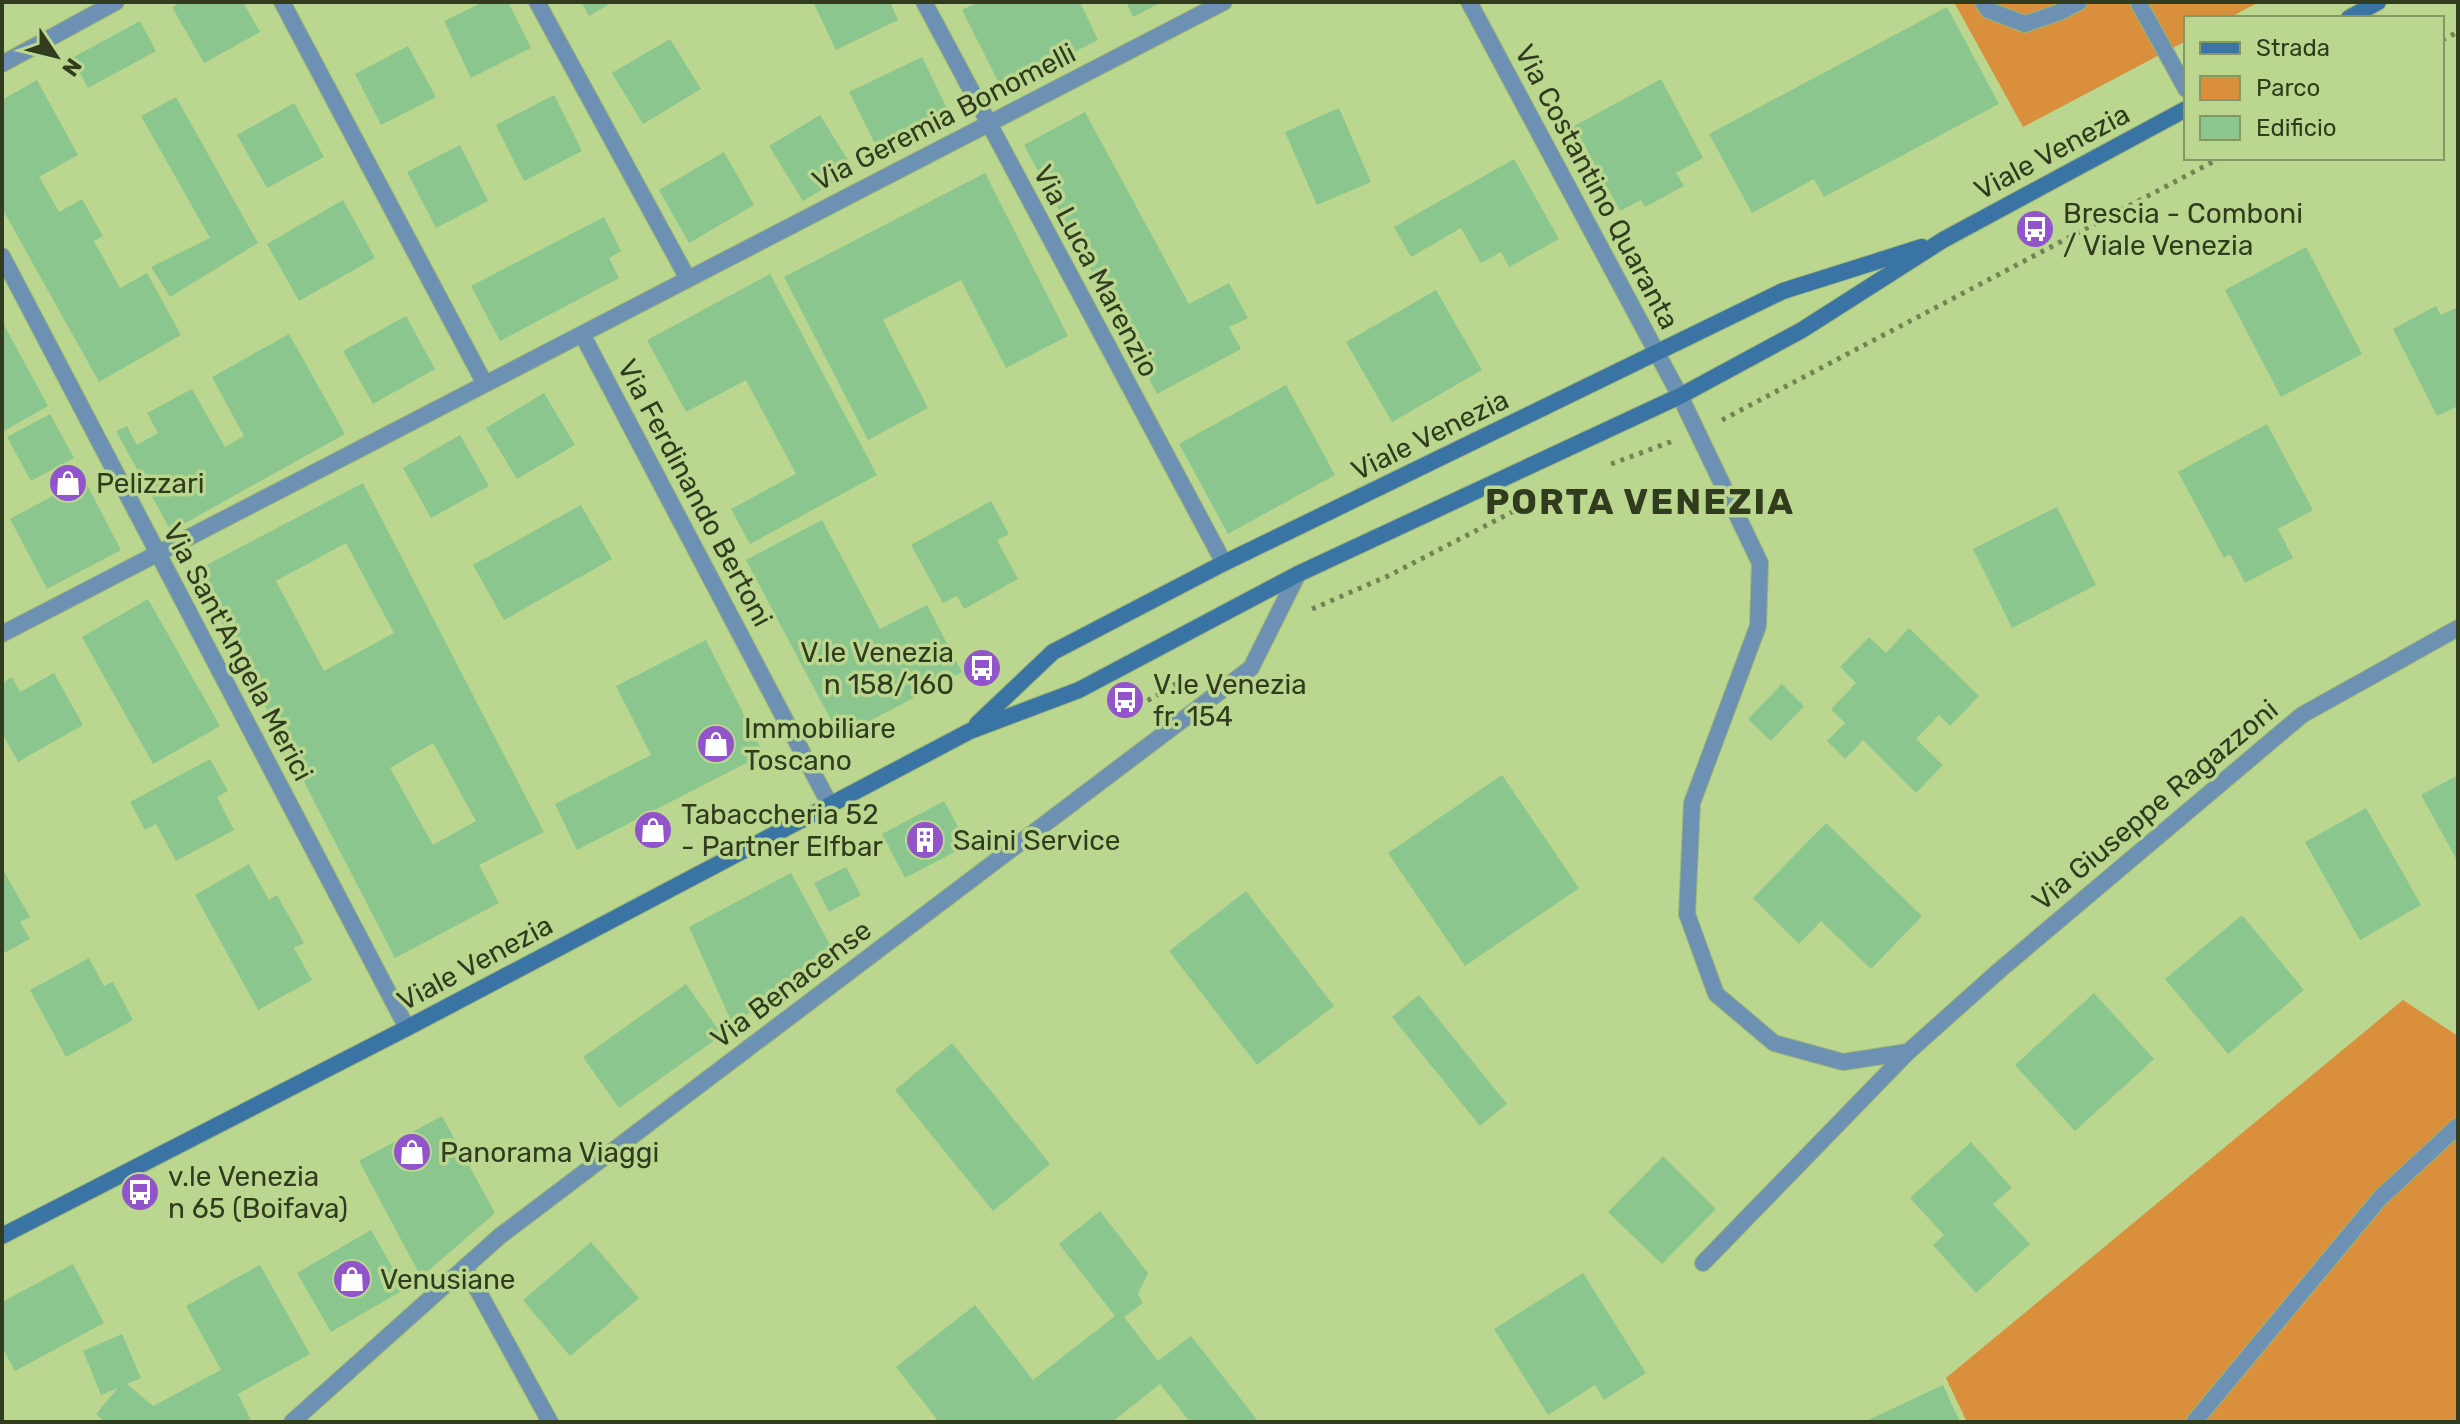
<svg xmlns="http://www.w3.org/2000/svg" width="2460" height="1424" font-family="Rubik,sans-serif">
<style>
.green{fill:#d98f3b}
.building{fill:#8bc68e;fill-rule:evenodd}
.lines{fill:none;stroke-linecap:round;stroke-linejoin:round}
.lane-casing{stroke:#9db576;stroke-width:18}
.street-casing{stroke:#9db576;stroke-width:18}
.secondary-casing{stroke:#9db576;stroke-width:18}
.path{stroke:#718453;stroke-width:5;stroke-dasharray:4 6;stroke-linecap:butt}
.lane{stroke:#6c91b2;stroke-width:16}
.street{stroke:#6c91b2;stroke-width:16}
.secondary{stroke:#3974a4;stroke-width:16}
.labels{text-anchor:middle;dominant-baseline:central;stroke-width:7;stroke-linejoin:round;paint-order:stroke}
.street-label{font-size:28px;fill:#313c1f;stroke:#bbd78f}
.poi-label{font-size:28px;fill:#313c1f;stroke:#bbd78f;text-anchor:start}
.district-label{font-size:36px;font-weight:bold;letter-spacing:2px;fill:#313c1f;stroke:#bbd78f}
</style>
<rect width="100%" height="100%" fill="#bbd78f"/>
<path class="green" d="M1954,2h305l-30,16h-43v23l-163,86z
M2403,1000l55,36v386h-494l2,-2 -20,-42z"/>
<path class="building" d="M181,2h62l17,30 -56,31 -32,-56z
M483,2h25l23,46 -60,30 -27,-57z
M581,2h32l-24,14z
M813,2h77l8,18 -62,30z
M978,2h102l18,38 -96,49 -40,-79z
M1126,2h36l-29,15z
M1947,7l52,97 -175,93 -10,-18 -62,34 -43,-79z
M140,21l16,30 -68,37 -16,-30z
M670,39l31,50 -58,35 -31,-51z
M408,46l28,51 -55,28 -26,-51z
M922,57l32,66 -72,35 -33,-66z
M1661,79l42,79 -27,15 8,13 -39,21 -4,-7 -21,11 -46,-85z
M37,80l41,75 -39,22 20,35 23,-13 21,37 -9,5 26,47 27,-15 34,62 -82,47 -97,-174v-108z
M554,95l28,56 -58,30 -28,-56z
M176,97l82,146 -88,54 -19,-30 59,-29 -69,-122z
M294,103l30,54 -57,31 -30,-53z
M1339,108l32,74 -54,23 -32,-73z
M1085,112l104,192 40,-21 19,35 -19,9 12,22 -84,45 -133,-249z
M820,115l34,55 -51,31 -34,-55z
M460,145l28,56 -52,27 -29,-56z
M724,152l30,53 -65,38 -30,-53z
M1514,159l45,80 -50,28 -8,-15 -20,11 -20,-35 -50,29 -17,-30z
M985,173l83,163 -62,32 -45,-88 -78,40 45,88 -60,32 -84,-163z
M343,200l32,58 -76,43 -32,-57z
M604,217l17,34 -12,7 10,20 -119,63 -29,-55z
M2306,247l56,107 -81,43 -56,-107z
M770,274l107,201 -127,69 -19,-35 65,-35 -50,-94 -60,32 -39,-72z
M1436,290l46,80 -90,52 -46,-80z
M2436,306l5,9 17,-8v99l-21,10 -44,-87z
M406,316l29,53 -62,35 -30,-53z
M2,321l46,85 -46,26z
M289,334l56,100 -174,97 -55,-100 11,-5 10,19 21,-12 -11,-20 45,-24 33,58 19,-11 -32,-59z
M1286,385l49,90 -107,59 -49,-90z
M544,393l31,52 -58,34 -31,-51z
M50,414l24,44 -43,23 -24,-44z
M2267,424l46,86 -35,19 15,29 -48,25 -15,-29 -6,4 -46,-86z
M460,435l29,51 -58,32 -28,-50z
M84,479l37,71 -74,39 -37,-70z
M363,483l181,349 -65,33 20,38 -104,55 -200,-387zM346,543l48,90 -70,38 -48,-90zM433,743l43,78 -43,24 -43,-77z
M991,501l18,33 -12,6 21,39 -54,30 -7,-13 -14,7 -32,-58z
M581,505l31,54 -108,61 -31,-55z
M2057,507l39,78 -84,43 -39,-79z
M822,520l58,109 47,-24 35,67 -122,65 -94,-177z
M148,599l72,127 -67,38 -71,-127z
M1909,628l70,68 -29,30 -11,-11 -23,24 27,26 -27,28 -53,-53 -18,19 -18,-18 18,-18 -14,-14 25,-26 -16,-16 29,-30 17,16z
M706,640l58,114 -187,96 -22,-46 96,-49 -35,-69z
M54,673l29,52 -65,37 -16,-29v-50l10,-6 8,15z
M1782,684l22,22 -33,35 -23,-22z
M210,759l18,32 -11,6 17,33 -58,31 -20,-37 -11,6 -15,-28z
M1502,775l77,113 -114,78 -77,-113z
M2458,775v87l-37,-67z
M944,801l24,44 -63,33 -23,-44z
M2366,808l55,97 -61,35 -55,-98z
M1826,823l96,93 -51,53 -50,-48 -22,23 -46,-46z
M249,864l20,36 8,-5 27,48 -10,5 18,32 -54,30 -63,-115z
M846,867l15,28 -32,17 -15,-29z
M2,868l28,49 -10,5 10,17 -28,15z
M791,873l43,79 -101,73 -44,-98z
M1246,891l88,115 -77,59 -88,-114z
M2242,915l62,75 -76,64 -63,-75z
M89,958l15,28 9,-4 20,38 -67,37 -36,-67z
M686,984l36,51 -103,73 -36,-51z
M2094,993l60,66 -79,72 -60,-66z
M1419,995l88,109 -27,22 -88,-109z
M952,1043l98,121 -57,47 -98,-121z
M442,1116l53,97 -74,64 -62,-116z
M1971,1142l41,46 -19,16 37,40 -54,49 -43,-48 11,-10 -34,-37z
M1663,1156l53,53 -54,55 -54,-52z
M1100,1211l48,62 -10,21 5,9 -19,14 34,44 33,-25 68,86h-69l-30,-38 -48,38h-173l-43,-55 79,-62 58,75 82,-64 -56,-72z
M371,1230l34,59 -74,43 -34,-59z
M591,1242l48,56 -69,58 -47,-56z
M73,1264l31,59 -89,48 -13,-24v-45z
M260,1265l50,89 -72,40 14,28h-147l-9,-8 22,-26 -17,7 -18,-44 39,-17 19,44 -14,6 26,22 68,-36 -35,-64z
M1583,1273l63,100 -42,27 -9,-15 -47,30 -54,-86z
M1943,1385l17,37h-96z"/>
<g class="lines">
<g class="lane-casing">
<path id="lane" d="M1983,2l5,8 37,14 35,-12 19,-10
M2138,2l48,87
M465,1267l85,155
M2194,1422l186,-224 78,-72"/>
</g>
<g class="street-casing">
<path id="street" d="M282,2l203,382
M537,2l151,277
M924,2l300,561
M1469,2l211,394 80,167 -2,63 -66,177 -5,111 29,80 58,49 69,19 65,-10
M2,64l114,-62
M2,256l405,772
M582,334l248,471
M2,634l1222,-632
M1703,1263l205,-211 93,-83 301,-254 156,-87
M292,1422l208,-186 751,-568 47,-94"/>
</g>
<g class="secondary-casing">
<path id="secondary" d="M2349,18l29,-16
M977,724l76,-72 171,-89 559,-272 139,-44
M2,1236l405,-208 563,-297 109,-41 219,-116 382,-178 122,-66 141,-90 243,-131"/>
</g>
<path class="path" d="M2442,40l16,-8
M1722,420l498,-262
M1611,464l62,-23
M1312,609l76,-33 159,-82
M1109,710l33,-6 39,-23"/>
<use href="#lane" class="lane"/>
<use href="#street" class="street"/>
<use href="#secondary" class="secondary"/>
</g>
<defs>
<g id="bus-disc" transform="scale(2)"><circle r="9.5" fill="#9254cb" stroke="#bbd78f"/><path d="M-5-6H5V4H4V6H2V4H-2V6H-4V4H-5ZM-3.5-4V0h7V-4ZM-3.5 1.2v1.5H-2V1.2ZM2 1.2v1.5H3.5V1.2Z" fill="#fff"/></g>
<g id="shop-disc" transform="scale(2)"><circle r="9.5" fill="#9254cb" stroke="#bbd78f"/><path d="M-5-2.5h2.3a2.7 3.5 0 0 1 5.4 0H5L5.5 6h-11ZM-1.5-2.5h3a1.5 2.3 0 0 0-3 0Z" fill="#fff"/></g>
<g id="building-disc" transform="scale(2)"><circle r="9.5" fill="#9254cb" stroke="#bbd78f"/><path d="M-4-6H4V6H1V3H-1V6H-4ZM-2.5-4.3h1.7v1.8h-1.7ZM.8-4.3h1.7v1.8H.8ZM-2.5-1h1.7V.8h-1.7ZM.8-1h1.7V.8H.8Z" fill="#fff"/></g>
</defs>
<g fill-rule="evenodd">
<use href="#bus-disc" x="2035" y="229"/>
<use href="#shop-disc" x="68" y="483"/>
<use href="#bus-disc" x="982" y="668"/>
<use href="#bus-disc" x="1125" y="700"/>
<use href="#shop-disc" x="716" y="744"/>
<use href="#shop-disc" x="653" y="830"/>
<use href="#building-disc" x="925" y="840"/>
<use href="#shop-disc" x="412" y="1152"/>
<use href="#bus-disc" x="140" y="1192"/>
<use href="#shop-disc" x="352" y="1279"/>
</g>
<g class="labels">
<g class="street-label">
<text transform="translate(944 117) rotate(-27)">Via Geremia Bonomelli</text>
<text transform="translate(2052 152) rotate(-28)">Viale Venezia</text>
<text transform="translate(1597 187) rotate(62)">Via Costantino Quaranta</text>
<text transform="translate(1096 271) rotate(62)">Via Luca Marenzio</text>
<text transform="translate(1430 435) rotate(-26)">Viale Venezia</text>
<text transform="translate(695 493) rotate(62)">Via Ferdinando Bertoni</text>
<text transform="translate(238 652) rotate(62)">Via Sant'Angela Merici</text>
<text transform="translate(2155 805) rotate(-40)">Via Giuseppe Ragazzoni</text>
<text transform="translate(475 963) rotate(-28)">Viale Venezia</text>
<text transform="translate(791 984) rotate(-37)">Via Benacense</text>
</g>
<g class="poi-label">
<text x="2063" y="213">Brescia - Comboni<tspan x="2063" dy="32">/ Viale Venezia</tspan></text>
<text x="96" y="483">Pelizzari</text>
<text x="954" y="652" text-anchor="end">V.le Venezia<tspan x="954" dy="32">n 158/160</tspan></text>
<text x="1153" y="684">V.le Venezia<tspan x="1153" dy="32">fr. 154</tspan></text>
<text x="744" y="728">Immobiliare<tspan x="744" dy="32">Toscano</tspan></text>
<text x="681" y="814">Tabaccheria 52<tspan x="681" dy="32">- Partner Elfbar</tspan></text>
<text x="953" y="840">Saini Service</text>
<text x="440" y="1152">Panorama Viaggi</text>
<text x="168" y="1176">v.le Venezia<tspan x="168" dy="32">n 65 (Boifava)</tspan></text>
<text x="380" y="1279">Venusiane</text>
</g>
<g class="district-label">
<text x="1640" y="501">PORTA VENEZIA</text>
</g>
</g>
<rect width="2460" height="1424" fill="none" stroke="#313c1f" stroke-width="8"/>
<rect x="2184" y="16" width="260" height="144" fill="#bbd78f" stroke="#849962" stroke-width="2"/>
<rect x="2200" y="42" width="40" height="12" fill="#3974a4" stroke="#849962" stroke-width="2"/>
<text x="2256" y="56" font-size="24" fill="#313c1f">Strada</text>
<rect x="2200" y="76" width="40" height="24" fill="#d98f3b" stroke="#849962" stroke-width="2"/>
<text x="2256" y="96" font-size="24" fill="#313c1f">Parco</text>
<rect x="2200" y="116" width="40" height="24" fill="#8bc68e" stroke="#849962" stroke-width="2"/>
<text x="2256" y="136" font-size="24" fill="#313c1f">Edificio</text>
<g transform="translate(56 56) rotate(125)" stroke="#bbd78f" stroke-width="6" paint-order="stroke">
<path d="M0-6L14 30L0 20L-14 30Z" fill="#313c1f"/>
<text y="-12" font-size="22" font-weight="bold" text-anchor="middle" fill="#313c1f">N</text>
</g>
</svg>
